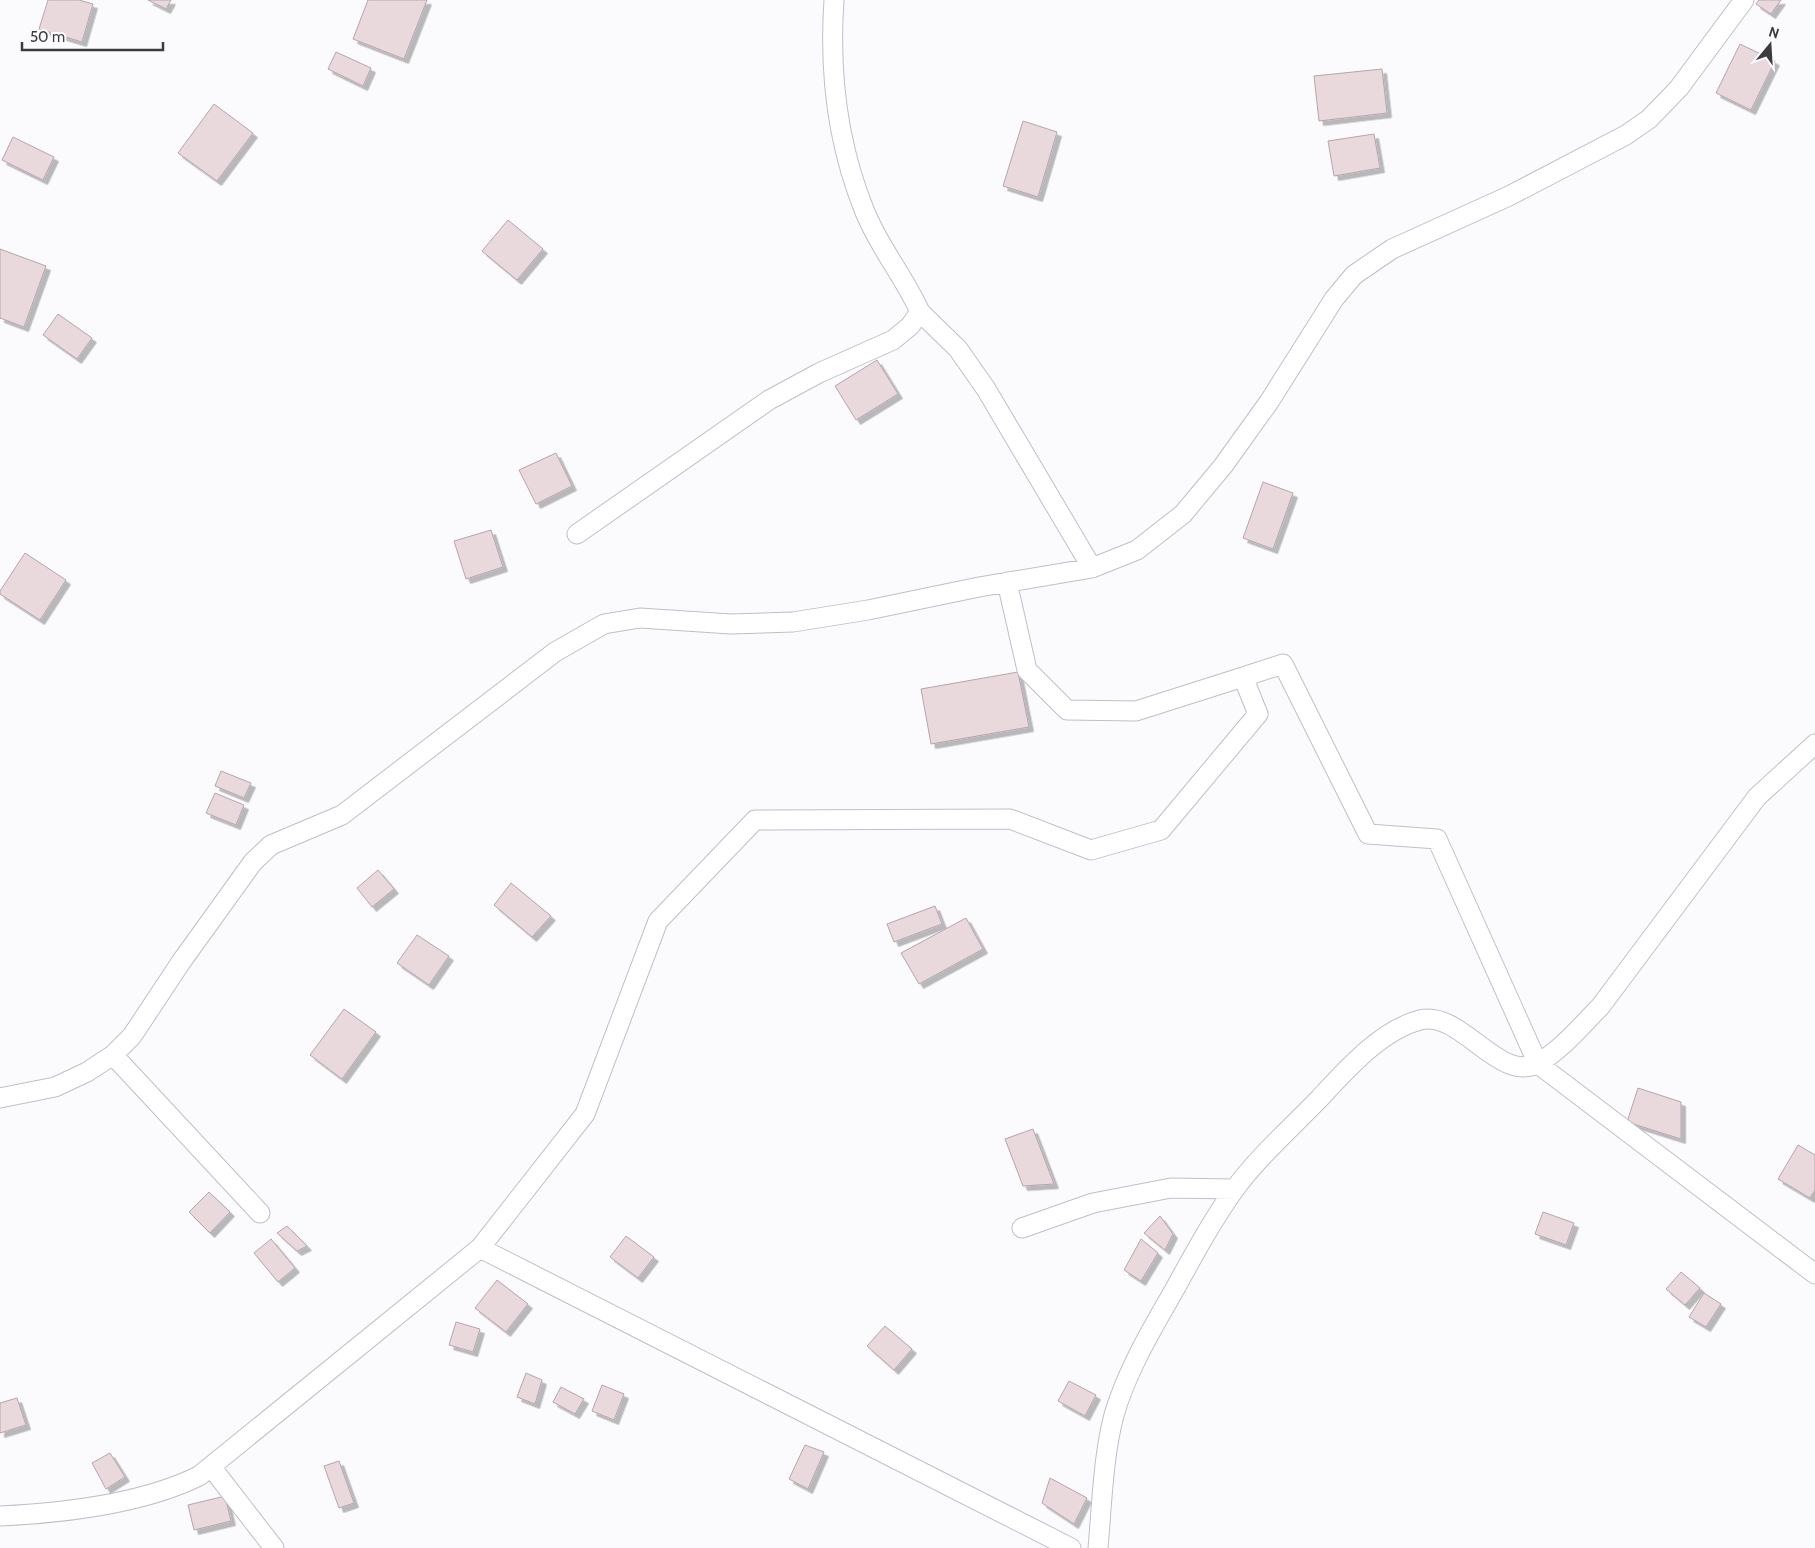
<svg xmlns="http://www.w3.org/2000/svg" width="1815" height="1548" font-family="Cabin,sans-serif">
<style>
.building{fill:#e9d8dc;stroke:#b5a5aa;filter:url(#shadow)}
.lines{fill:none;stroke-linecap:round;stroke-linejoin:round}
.minor-casing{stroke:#c0becc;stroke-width:21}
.minor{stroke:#fff;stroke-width:19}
</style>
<defs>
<filter id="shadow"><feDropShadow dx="4.5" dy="4.5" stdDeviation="0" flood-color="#0004"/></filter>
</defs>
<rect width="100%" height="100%" fill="#fbfbfe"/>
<path class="building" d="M48,0h31l14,4 -11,38 -43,-13z
M148,0h23l-5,9z
M368,0h59l-23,59 -51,-20z
M1759,0h22l-10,14 -15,-10z
M1740,44l35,17 -24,49 -35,-17z
M336,52l35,16 -8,18 -35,-17z
M1382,69l5,44 -68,8 -5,-45z
M214,104l39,29 -36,48 -39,-28z
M1023,121l34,11 -19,65 -35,-11z
M1374,134l6,34 -46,8 -6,-35z
M13,137l41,20 -11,23 -41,-20z
M508,220l35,29 -26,31 -35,-29z
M0,249l46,17 -22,61 -24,-9z
M58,314l34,24 -15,21 -34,-24z
M877,360l21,34 -42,26 -21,-34z
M556,453l16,33 -36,18 -17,-34z
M1263,482l30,11 -20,56 -30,-11z
M491,530l12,37 -37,12 -12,-38z
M25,553l41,27 -26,40 -40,-26v-3z
M1018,672l11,55 -98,17 -10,-55z
M221,771l30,12 -7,15 -29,-12z
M215,793l29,12 -8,20 -30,-12z
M378,870l16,19 -22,18 -15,-19z
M511,883l40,33 -19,21 -38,-32z
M935,906l7,18 -48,18 -7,-18z
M966,918l17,31 -64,35 -18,-31z
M417,935l32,21 -20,29 -32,-22z
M344,1009l32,23 -34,47 -32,-24z
M1638,1088l43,14v37l-54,-17z
M1033,1129l21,55 -31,2 -18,-47z
M1798,1145l17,10v35l-5,8 -32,-19z
M209,1192l21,20 -20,21 -21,-21z
M1543,1212l31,11 -8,22 -31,-11z
M1160,1216l13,18 -8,16 -21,-17z
M287,1226l20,20 -10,5 -20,-18z
M626,1236l28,21 -16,21 -28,-21z
M271,1239l24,29 -17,14 -24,-29z
M1141,1239l17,14 -17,28 -17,-11z
M1681,1272l19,16 -15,17 -19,-16z
M497,1280l31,24 -22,28 -31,-24z
M1704,1293l17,11 -15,23 -17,-10z
M456,1322l24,7 -7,23 -24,-7z
M885,1326l27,23 -18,21 -27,-24z
M526,1373l16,7 -7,24 -18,-7z
M1069,1381l27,14 -11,21 -27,-15z
M602,1385l22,9 -10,26 -22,-9z
M561,1387l23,12 -9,15 -22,-12z
M17,1398l9,27 -26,8v-30z
M805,1445l19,7 -16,37 -19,-10z
M110,1453l15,24 -19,12 -14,-26z
M339,1461l15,42 -15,5 -15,-42z
M1050,1478l37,20 -13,26 -32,-21z
M225,1496l6,25 -37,9 -6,-25z"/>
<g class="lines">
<g class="minor-casing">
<path id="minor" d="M920,312l38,37 28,40 106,179
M577,534l192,-134 50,-27 74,-33 17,-14 10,-14c-15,-34 -41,-65 -55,-100 -27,-66 -36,-140 -31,-212
M1243,677l40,-13 85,170 69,5 101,225 277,210
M113,1055l147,158
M0,1098l55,-11 32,-15 26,-17 19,-19 49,-74 72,-100 18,-17 71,-30 213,-163 49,-28 36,-6 91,6 62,-2 75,-12 111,-23 113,-19 45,-18 46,-36 40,-48 46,-64 65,-103 20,-24 38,-26 117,-53 117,-61 23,-16 30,-31 65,-88
M1022,1228l71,-25 78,-15 63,1
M480,1248l591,300
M212,1468l62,80
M0,1516c63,-3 142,-12 199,-40l281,-228 105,-134 73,-193 97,-101 255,-1 81,31 70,-20 97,-116 -15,-37 -107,34 -69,-1 -40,-40 -20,-88
M1098,1548c4,-44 5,-91 16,-133 13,-45 39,-88 62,-128 18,-33 36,-66 58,-97 24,-33 57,-62 85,-91 27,-29 62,-69 101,-79 41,-11 81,67 120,42 23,-14 41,-36 60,-55l157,-210 58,-53"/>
</g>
<use href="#minor" class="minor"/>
</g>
<g transform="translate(1770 45) rotate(18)" stroke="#fbfbfe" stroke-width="4" paint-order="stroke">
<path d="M0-4L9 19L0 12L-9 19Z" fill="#3c3b40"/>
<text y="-8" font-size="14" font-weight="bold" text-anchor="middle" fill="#3c3b40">N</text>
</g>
<path d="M22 42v8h141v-8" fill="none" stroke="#3c3b40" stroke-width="2.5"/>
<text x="30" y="42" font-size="15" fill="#3c3b40" stroke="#fbfbfe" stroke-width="4" paint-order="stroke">50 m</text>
</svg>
